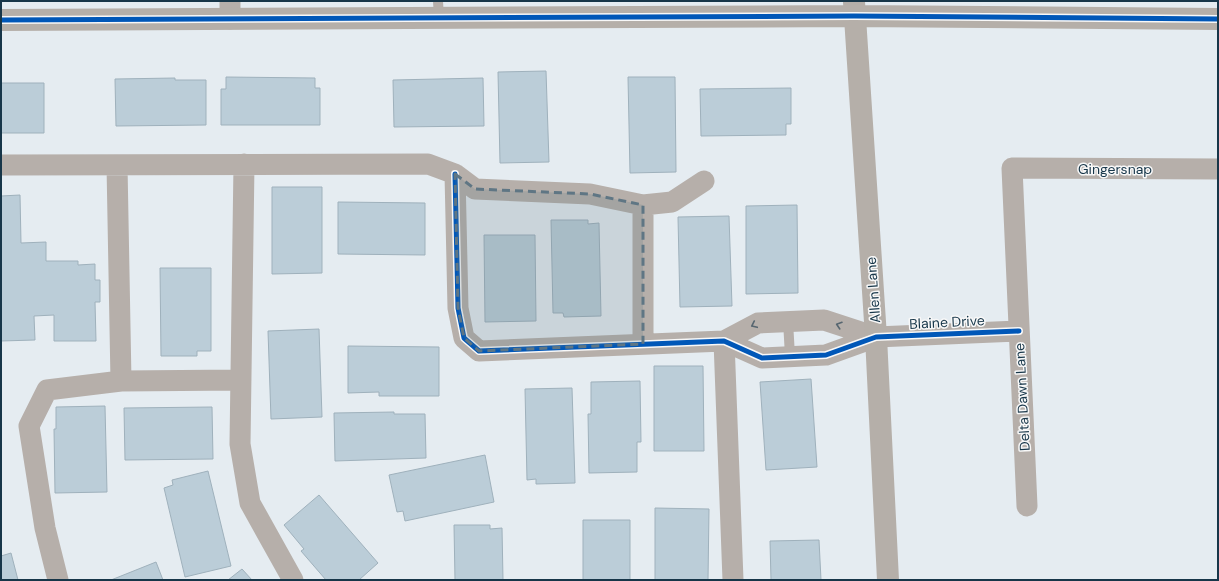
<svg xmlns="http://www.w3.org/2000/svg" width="1219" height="581" font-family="'DM Sans',sans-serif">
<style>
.building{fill:#bbcdd8;stroke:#9fb1bc}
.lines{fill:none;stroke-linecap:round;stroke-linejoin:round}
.lane{stroke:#b6afaa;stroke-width:10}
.street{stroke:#b6afaa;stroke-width:21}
.secondary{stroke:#b5afa9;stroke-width:22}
.cycleway-casing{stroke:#f8f8f8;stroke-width:8}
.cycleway{stroke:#0057b8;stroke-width:5}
.oneway{stroke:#576670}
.marked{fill:#5f7684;fill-opacity:0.2;stroke:#5f7684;stroke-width:3;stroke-dasharray:8 5;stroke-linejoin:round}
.labels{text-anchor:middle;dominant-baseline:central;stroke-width:3;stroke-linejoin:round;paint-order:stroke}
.street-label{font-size:14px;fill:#173649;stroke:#f8f8f8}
</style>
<rect width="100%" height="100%" fill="#e5ecf1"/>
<path class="building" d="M546,71l3,91 -49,1 -2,-91z
M226,77l89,1v10h5v37h-99v-36h5z
M628,77h47l1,95 -46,1z
M175,78v2h31v45l-90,1 -1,-47z
M483,78l1,48 -90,1 -1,-47z
M1,83h43v50h-43z
M791,88v36h-5v11l-85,1 -1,-47z
M272,187h50v86l-50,1z
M20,195l1,48 25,-1v19h32v4l17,-1v16h5v22h-5l1,39h-42v-26l-20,1 1,24 -34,1v-145z
M338,202l87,1v52l-87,-1z
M797,205l1,88 -52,1v-88z
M729,216l3,90 -52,1 -2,-90z
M551,220h37v4l11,-1 2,93 -37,1 -1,-4h-10z
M484,235h51l1,86 -51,1z
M160,268h51v83h-14v5h-36z
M319,329l3,88 -51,2 -3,-88z
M348,346l91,1v49h-60v-4l-31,1z
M654,366h49l1,85h-50z
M811,379l6,88 -51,3 -6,-88z
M640,381l1,61h-4v30l-48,1 -1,-59h3v-32z
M572,388l3,95 -39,1v-5l-9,1 -2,-91z
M105,406l2,86 -52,1 -1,-64h2v-22z
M212,407l1,52 -88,1 -1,-52z
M394,412v2h31l1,44 -91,3 -1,-48z
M485,455l9,47 -89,19 -2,-10 -6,1 -8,-37z
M208,471l23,95 -46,11 -21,-89 9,-3 -1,-5z
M319,495l59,68 -19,17h-33l-25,-29 3,-2 -20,-24z
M655,508l54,1 -1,71h-53z
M583,520h47v60h-47z
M454,525h36v4l12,-1 1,52h-48z
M819,540l2,40h-50l-1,-39z
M11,553l7,27h-17v-24z
M156,562l7,18h-52z
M242,569l10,11h-24z"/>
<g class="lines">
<path class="lane" d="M438,1l1,18
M788,321l2,35"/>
<path class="street" d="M230,1v18
M244,164l-4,280 10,59 43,77
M1,165l427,-1 27,10 20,15 115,5 53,11 29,-3 32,-21
M117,165l4,216
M455,174l3,134 6,30 15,13 245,-10 38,17 64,-3 50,-18 143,-6
M643,205v139
M724,341l9,239
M724,341l34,-18 66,-3 52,17
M1027,506l-15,-338 206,1
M58,580l-13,-52 -16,-102 18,-36 74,-9 120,-1"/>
<path class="secondary" d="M854,2l22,335 12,243
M1,20l853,-4 364,3"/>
<g class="cycleway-casing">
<path id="cycleway" d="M1,20l853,-4 364,3
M455,174l3,134 6,30 15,13 245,-10 38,17 64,-3 50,-18 143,-6"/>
</g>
<use href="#cycleway" class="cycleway"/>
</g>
<defs><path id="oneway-chevron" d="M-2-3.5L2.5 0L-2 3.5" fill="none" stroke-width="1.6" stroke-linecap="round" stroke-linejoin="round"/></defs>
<g class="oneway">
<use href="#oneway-chevron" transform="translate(754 325) rotate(155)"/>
<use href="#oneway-chevron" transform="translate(839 325) rotate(-162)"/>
</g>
<path class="marked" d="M455,174l20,15 115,5 53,11v139l-164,7 -15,-13 -6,-30z"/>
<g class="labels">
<g class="street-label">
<text x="1115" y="169">Gingersnap</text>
<text transform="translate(873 290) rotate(-94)">Allen Lane</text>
<text transform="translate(947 322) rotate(-3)">Blaine Drive</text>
<text transform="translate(1022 397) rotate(-93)">Delta Dawn Lane</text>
</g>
</g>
<rect width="1219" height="581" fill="none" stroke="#173649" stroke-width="4"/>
</svg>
